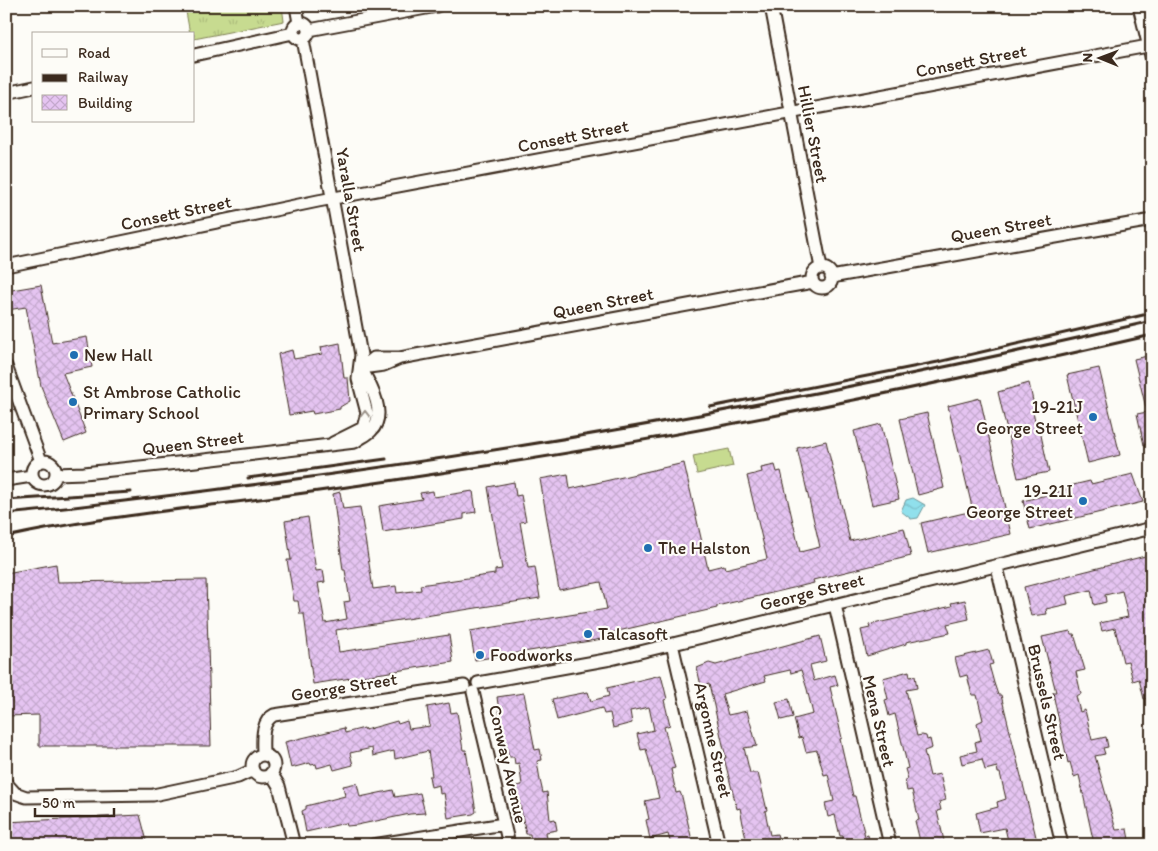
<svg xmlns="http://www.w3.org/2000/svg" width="1158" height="851" font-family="Itim,sans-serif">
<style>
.grass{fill:url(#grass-tufts);stroke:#818257}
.garden{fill:#c7db90;stroke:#818257}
.water{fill:url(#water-waves);stroke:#6e979a}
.building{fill:url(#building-cross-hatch);stroke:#3b2a1e}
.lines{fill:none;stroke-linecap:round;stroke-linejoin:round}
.minor-casing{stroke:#3b2a1e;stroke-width:15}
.minor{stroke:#fdfcf7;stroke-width:11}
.rail{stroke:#3b2a1e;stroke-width:3}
.oneway{stroke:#9c938a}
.poi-dot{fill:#1f6fb2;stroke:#fdfcf7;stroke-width:2}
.labels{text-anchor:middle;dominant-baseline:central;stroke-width:4.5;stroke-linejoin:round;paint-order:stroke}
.street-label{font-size:18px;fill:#3b2a1e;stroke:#fdfcf7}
.poi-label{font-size:18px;fill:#3b2a1e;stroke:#fdfcf7;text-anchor:start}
</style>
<defs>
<pattern id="grass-tufts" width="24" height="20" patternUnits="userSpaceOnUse" patternTransform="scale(1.25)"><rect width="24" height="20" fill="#c7db90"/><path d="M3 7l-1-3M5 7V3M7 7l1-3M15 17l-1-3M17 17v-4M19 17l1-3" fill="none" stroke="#acbc7c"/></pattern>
<pattern id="water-waves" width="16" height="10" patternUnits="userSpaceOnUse" patternTransform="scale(1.25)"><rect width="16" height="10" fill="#90e0ec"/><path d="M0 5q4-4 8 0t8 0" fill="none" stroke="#7dc0ca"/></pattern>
<pattern id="building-cross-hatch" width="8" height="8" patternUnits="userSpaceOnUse" patternTransform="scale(1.25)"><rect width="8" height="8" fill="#e5c4f1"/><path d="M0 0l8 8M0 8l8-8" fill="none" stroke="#c5a9ce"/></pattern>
</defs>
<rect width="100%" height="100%" fill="#fdfcf7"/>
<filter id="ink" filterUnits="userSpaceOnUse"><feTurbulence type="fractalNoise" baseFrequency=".02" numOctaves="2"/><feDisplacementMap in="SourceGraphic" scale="10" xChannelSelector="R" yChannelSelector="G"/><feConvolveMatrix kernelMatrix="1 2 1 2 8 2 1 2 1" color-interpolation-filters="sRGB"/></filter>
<g filter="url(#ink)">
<path class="grass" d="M185,6h97l2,15 -90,18v-5h-4z"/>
<path class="garden" d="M729,449l4,17 -36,8 -4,-18z"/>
<path class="water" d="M913,498l12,7 -7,13 -7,1 -10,-8 5,-11z"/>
<path class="building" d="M41,285l11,58 35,-6 5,30 -29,6 23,60 -22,9 -23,-56 -15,-79 -19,3 -1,-19z
M340,343l4,35h4l2,23 -10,6v2l-27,5 -1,-3 -23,4 -11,-61 14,-4 2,9 28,-5 -1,-7z
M1152,355v88l-8,2 -7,-31 10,-2 -13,-53z
M1099,368l21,87 -32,8 -21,-88z
M1029,383l6,27 -2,1 3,15h3l10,46 -31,6 -20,-86z
M980,398l31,136 -83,19 -7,-30 52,-12 -25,-105z
M927,413l17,75 -26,7 -18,-76z
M881,424l18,75 -27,6 -18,-74z
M826,441l24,100 54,-13 7,28 -98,24 1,3 -97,23v2l-116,27 1,4 -127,21 -5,-29 137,-22 -6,-27 -42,8 -19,-111 28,-5 2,15 114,-26 24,106 16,-4 1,4 42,-10 -20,-83 15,-4 -1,-4 14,-3 2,7 4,-1 19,81 20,-5 -23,-99z
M1133,474l10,28 -113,27 -7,-28 43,-11 -1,-3 25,-6 1,3z
M514,482l2,14 5,-1 5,26 -6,1 8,46 7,-1 5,31 -204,32 3,22 110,-17 4,27 -140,22 -9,-70h-4l-2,-13h-4l-7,-41h4l-6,-39 23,-4 8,54 7,-1 2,12 -7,1 7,40 22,-4 -3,-17 6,-1 -5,-31h-2l-10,-76 7,-2 3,17 17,-2 13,82 23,-3 1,7 24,-3 -1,-5 75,-11v-4l7,-1 -14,-82z
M433,491l1,6 39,-6 3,21 -12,2v5l-81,13 -4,-26 43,-7 -2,-6z
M1149,555l3,13v20h-3l3,11v98l-8,2 -5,-20 -6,2 -5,-20 -5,1 -8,-34 -13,3 -2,-8 28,-6 -6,-26 -17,4 1,7 -12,3 -3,-15 -25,6 2,8 -22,5 1,5 -16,2 -7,-29z
M56,564l2,18 148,-2 5,166h-172v-31l-33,1v-143z
M965,600l4,19 -22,5 3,9 -44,9v2l-39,12 -6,-26 9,-2 -1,-3 83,-19 -1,-3z
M1070,631l1,3h3l11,36 -9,2 5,22 -5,2 4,16 5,-2 7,30 14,-3 2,10 -5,1 2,6 -10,2 21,74 11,-1 3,16 -36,-1 -15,-69 -5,2 -4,-15 -2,1 -13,-60 -2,-11h3l-14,-55z
M820,636l6,25 -16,4 4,16 21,-6 3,10 -8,2 12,51 -2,1 13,57h2l10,40 3,-1 2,10h-27v-9h-3l-5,-21 -7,2 -3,-14 9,-2 -6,-27 -4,1 -7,-25 -11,2 -4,-15 -3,1 -5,-19 19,-5 -6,-25 -6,-19 -10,3 -1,-3 -26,6 2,5 -44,13 6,21 19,-4 10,35 -13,2 6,25h8l9,37 -2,1 5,24 7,-1 3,11h-33l-7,-37 -3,1 -13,-51h2l-17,-74 -8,2 -4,-18 12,-5 7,2 26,-7v-1z
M989,650l4,14 -4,1 5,18 4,12h3l37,150h-29l-4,-17 -25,5 -4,-20 22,-6 -1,-5 9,-3 -6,-26h-2l-1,-6 -12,3 -3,-11 -20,5 -2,-9 17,-4 -2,-9 6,-2 -4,-17 6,-3 -6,-25h-5l-5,-20 -7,2 -5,-19z
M909,671l1,6 5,-1 2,12 -11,2 11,46 5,-1 4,1 1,4 3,-1 2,9 -8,3 6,25 10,-2 6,26 -7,2 2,8 -4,1 8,34h-24l-6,-24 4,-1 -7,-30 -5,1 -2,-11 3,-1 -3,-10 3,-1 -13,-54 -6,2 -4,-16 3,-1 -5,-21z
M661,675l6,24 -3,1 6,25 -6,2 11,41 -4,1 5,24 4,-1 2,5 11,48h-22l-3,-11 -18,5 -4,-19 3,-1 -4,-18 14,-3 -13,-49 -5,1 -4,-16 17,-4 -5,-23 -19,4 2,12 -19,5 -3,-15 -6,1 -2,-6 -45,12 -5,-21 36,-7 3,9 18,-5 -2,-8z
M524,693l11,57 5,-1 2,11 -5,1 3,19 3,13 4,-1 3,28 5,-1 2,11 -11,2 2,13h-17l-1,-11h-4l-10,-48 6,-1 -3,-22 -4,1 -1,-7h-5l-9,-38 -3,-22z
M789,699l4,18 -12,3 -5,-18z
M449,703l2,10 6,-1 6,38h3l10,62 -3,2 -25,4 -4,-25 -4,1 -1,-9 -8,2 -2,-11h3l-4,-25 -33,8 -1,-8 -21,5 -1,-8 -22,5 3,12 -19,5 -2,-6 -15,4 -1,-4 -5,1 -1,-2 -19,5 -6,-26 59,-14 1,5 19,-5 1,2 32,-9 1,3 9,-3 2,8 21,-3 -3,-19z
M357,783l3,14 33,-7 2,7 25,-4 5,20 -15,1 -53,11 -10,1 -1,-3 -40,9 -4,-21 4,-2v-3l39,-10 -2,-10z
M140,815l8,30h-142v-23z"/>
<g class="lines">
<g class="minor-casing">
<path id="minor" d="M296,6l3,17
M771,6l50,262
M1139,6l13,54
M293 31a8 8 0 1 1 16 0a8 8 0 1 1-16 0Z
M309,30l128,-24
M303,39l58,316 -3,24 9,34 -4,15 -30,15
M194,55l99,-22
M6,93l28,-6
M6,266l312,-65 830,-155
M812 278a10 10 0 1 1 20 0a10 10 0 1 1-20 0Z
M831,277l321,-57
M6,366l35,95
M363,367l11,-9h25
M361,368l23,-3 16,-7 413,-76
M32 473a12 12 0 1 1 24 0a12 12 0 1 1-24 0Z
M56,474l28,-1 112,-12 159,-19c5,-4 12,-7 16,-11 17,-17 -1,-47 -10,-63
M6,480l26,-4
M997,567l65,278
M835,605l55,240
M672,644l47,201
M478,683l133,-24 541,-131
M473,692l36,153
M263,755c0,-13 -3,-33 11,-40l190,-29
M252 766a11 11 0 1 1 22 0a11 11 0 1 1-22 0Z
M271,773l8,13 15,59
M6,783l9,10 11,4 127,-2 85,-18 15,-7
M373,845l131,-21"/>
</g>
<use href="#minor" class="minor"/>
<path class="rail" d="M710,407l228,-45 214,-49
M248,478l138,-19
M6,500l125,-8
M6,514c87,-8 174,-20 261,-31 298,-39 592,-94 885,-162
M6,537c71,-16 142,-24 214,-33 89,-11 178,-24 266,-38 225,-34 445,-80 666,-131"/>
</g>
<defs><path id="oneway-chevron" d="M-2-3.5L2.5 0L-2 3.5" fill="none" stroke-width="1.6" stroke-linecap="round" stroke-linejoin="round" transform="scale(1.25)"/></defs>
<use class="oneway" href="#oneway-chevron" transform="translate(365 414) rotate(-90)"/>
</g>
<g class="poi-dot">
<circle cx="74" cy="355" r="5"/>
<circle cx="73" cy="402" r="5"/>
<circle cx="1093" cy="417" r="5"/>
<circle cx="1083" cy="501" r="5"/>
<circle cx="648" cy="548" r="5"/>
<circle cx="588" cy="634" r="5"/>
<circle cx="480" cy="655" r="5"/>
</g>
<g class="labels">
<g class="street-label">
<text transform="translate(971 61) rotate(-11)">Consett Street</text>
<text transform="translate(813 134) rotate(79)">Hillier Street</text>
<text transform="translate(573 136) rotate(-11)">Consett Street</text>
<text transform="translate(351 200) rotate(80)">Yaralla Street</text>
<text transform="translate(176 213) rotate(-12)">Consett Street</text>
<text transform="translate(1001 228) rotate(-10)">Queen Street</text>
<text transform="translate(603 303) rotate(-11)">Queen Street</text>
<text transform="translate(193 443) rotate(-7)">Queen Street</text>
<text transform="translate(812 592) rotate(-14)">George Street</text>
<text transform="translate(344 687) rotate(-9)">George Street</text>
<text transform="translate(1047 702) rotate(77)">Brussels Street</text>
<text transform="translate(879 721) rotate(77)">Mena Street</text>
<text transform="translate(713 740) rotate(77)">Argonne Street</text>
<text transform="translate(508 764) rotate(77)">Conway Avenue</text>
</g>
<g class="poi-label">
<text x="84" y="355">New Hall</text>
<text x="83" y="392">St Ambrose Catholic<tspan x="83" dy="21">Primary School</tspan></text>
<text x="1083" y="407" text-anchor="end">19-21J<tspan x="1083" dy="21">George Street</tspan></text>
<text x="1073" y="491" text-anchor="end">19-21I<tspan x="1073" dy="21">George Street</tspan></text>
<text x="658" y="548">The Halston</text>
<text x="598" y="634">Talcasoft</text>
<text x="490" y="655">Foodworks</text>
</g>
</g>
<rect width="1158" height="851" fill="none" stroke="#fdfcf7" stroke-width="25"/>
<rect x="12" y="12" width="1133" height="826" fill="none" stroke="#3b2a1e" stroke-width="2" filter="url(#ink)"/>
<rect x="32" y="32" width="162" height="90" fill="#fdfcf7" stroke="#afa8a0"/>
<rect x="42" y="49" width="25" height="8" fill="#fdfcf7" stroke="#afa8a0"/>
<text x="78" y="58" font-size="15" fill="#3b2a1e">Road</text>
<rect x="42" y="74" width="25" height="8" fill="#3b2a1e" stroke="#afa8a0"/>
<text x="78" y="82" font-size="15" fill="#3b2a1e">Railway</text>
<rect x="42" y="95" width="25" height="15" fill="url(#building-cross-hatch)" stroke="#afa8a0"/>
<text x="78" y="108" font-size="15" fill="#3b2a1e">Building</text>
<g transform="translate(1100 58) rotate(271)" stroke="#fdfcf7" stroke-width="4" paint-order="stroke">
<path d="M0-4L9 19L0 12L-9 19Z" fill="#3b2a1e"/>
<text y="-8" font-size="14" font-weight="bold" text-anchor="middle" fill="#3b2a1e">N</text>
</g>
<path d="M35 808v8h79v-8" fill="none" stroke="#3b2a1e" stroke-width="2.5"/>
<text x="42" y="808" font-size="15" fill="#3b2a1e" stroke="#fdfcf7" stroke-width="4" paint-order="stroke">50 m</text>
</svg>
